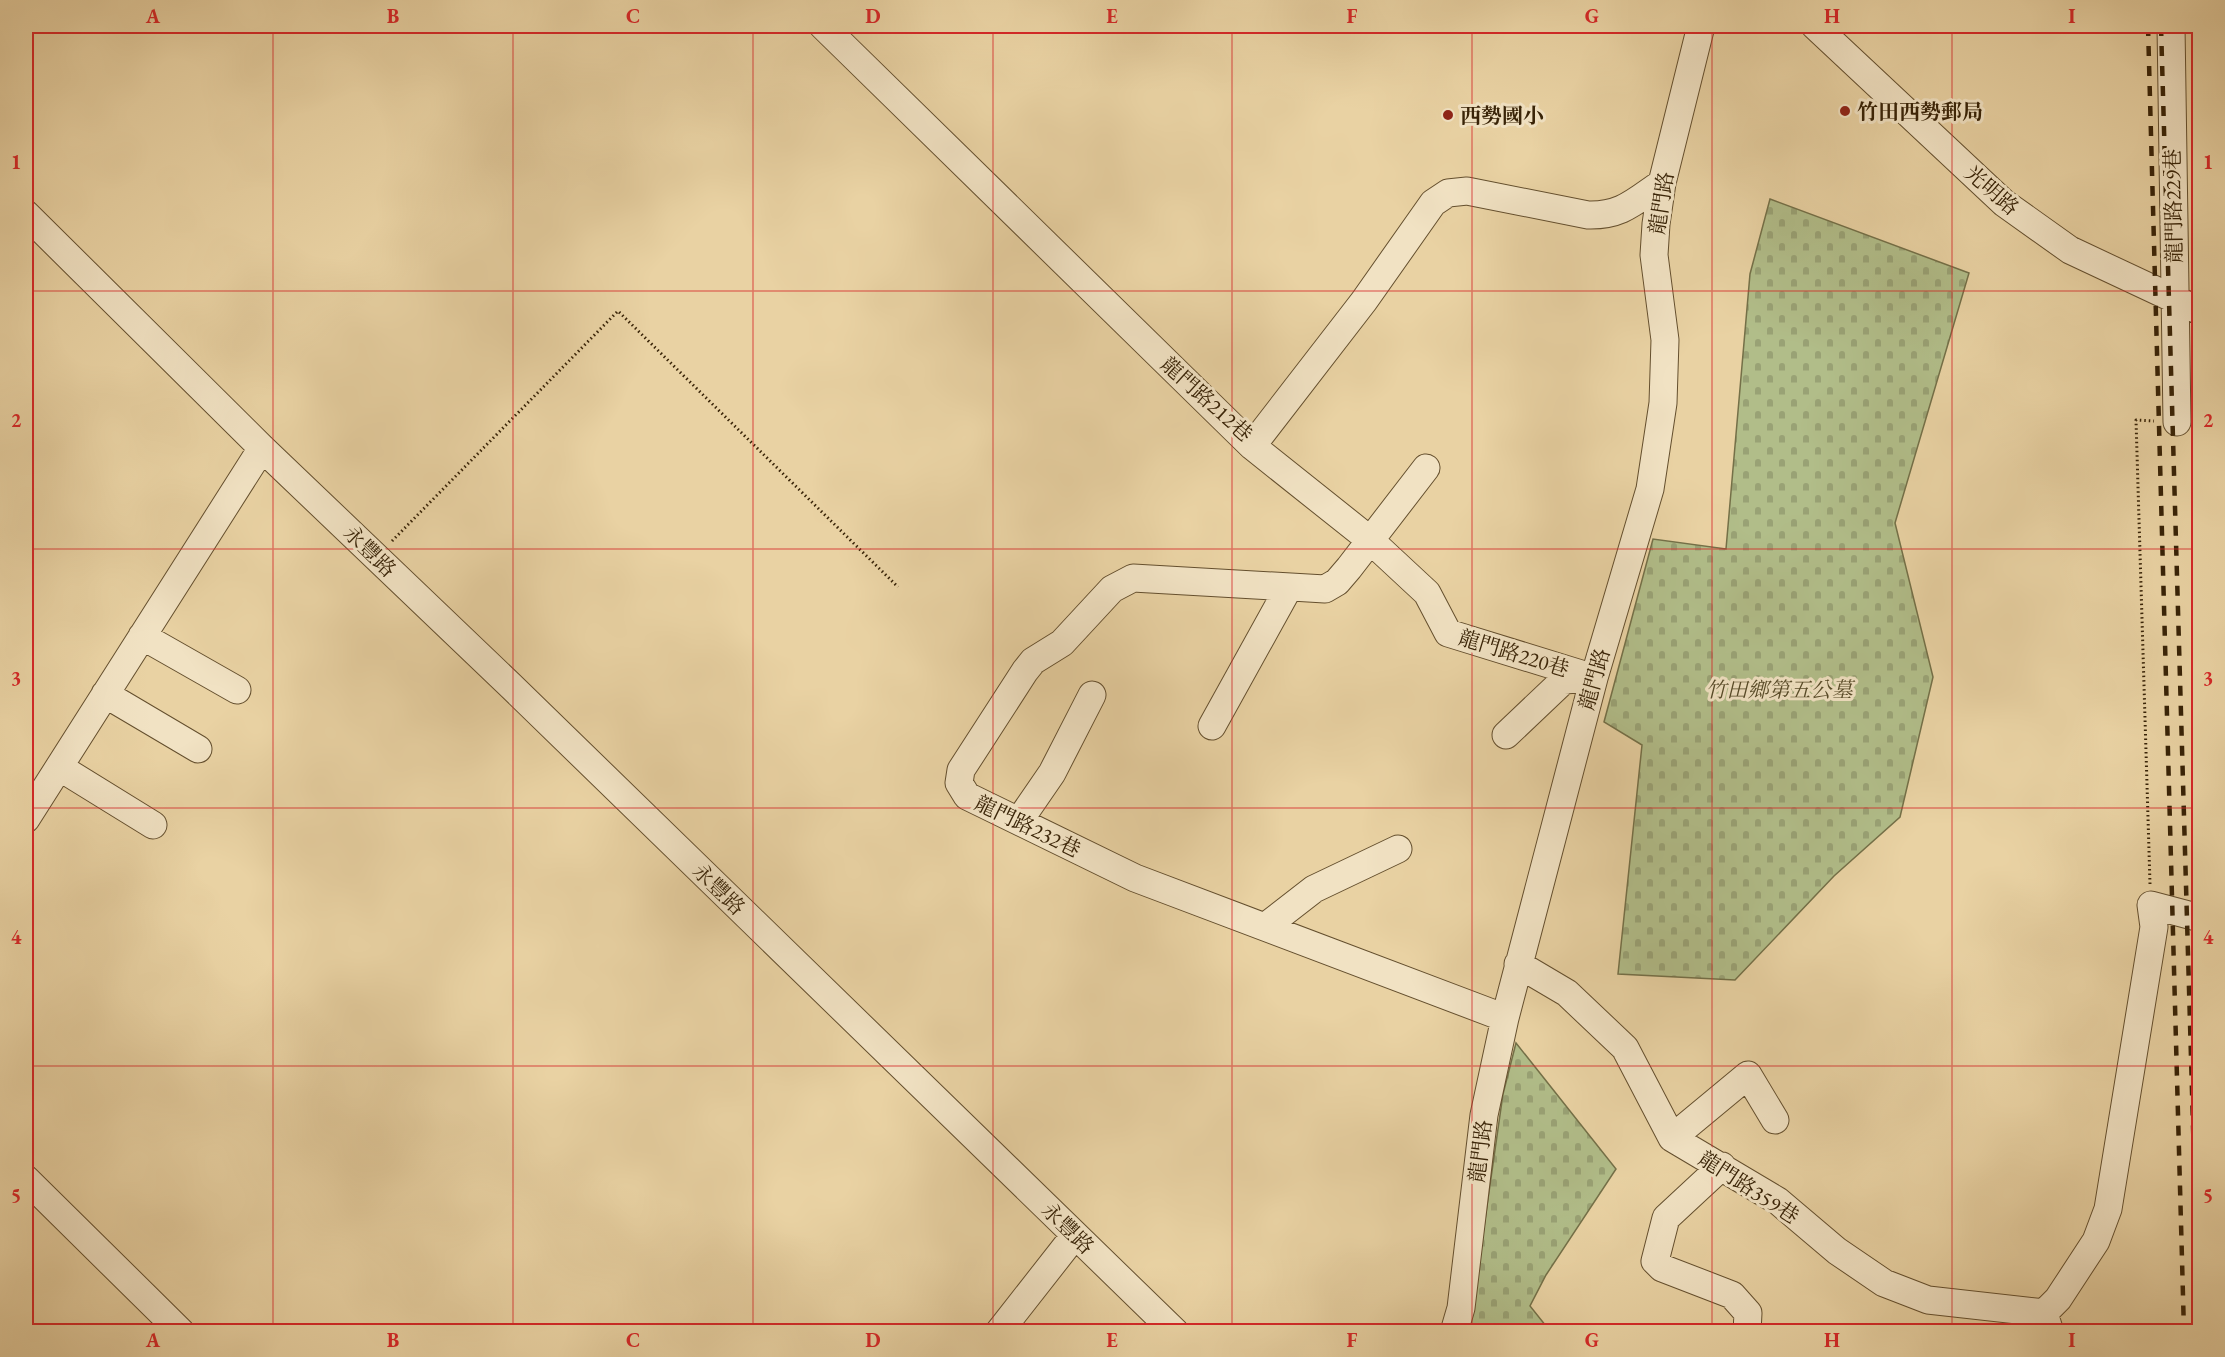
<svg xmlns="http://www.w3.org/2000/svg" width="2225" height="1357" font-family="'EB Garamond','Noto Serif TC',serif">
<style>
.cemetery{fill:url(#cemetery-stones);stroke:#747048;stroke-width:1.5}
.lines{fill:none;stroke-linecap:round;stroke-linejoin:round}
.minor-casing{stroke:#644f2e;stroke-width:29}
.path{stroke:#382307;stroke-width:3;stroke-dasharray:1.5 3;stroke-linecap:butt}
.minor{stroke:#f1e2c3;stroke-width:27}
.rail{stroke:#382307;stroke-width:4.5;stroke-dasharray:10 10;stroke-linecap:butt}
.grid{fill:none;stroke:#d62828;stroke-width:1.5;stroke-opacity:0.55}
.poi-dot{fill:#8f2418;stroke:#f1e2c3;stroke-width:2}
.labels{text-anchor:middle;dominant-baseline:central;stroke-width:6;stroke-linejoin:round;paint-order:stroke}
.poi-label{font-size:21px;font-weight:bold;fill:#382307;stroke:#f1e2c3;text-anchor:start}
.street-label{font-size:21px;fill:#382307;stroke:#f1e2c3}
.park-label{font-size:21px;font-style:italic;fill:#564a28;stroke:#f1e2c3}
.neatline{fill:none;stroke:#d62828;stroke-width:2}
.grid-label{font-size:20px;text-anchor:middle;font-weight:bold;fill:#d62828}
</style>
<defs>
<pattern id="cemetery-stones" width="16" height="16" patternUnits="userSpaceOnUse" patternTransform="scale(1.5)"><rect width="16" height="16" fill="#b1bd89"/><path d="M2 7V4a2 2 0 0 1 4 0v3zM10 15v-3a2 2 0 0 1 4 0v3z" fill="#99a275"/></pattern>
</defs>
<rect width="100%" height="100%" fill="#e9d2a3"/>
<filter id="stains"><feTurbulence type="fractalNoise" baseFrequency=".00333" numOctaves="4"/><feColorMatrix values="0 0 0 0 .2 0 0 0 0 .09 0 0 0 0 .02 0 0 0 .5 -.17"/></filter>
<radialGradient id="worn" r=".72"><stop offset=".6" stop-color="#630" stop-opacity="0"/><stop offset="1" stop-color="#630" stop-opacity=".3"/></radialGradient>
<path class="cemetery" d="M1770,199l199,74 -74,250 38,154 -33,140 -66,59 -99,104 -117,-6 24,-229 -38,-23 49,-183 73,10 24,-275z
M1516,1043l100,126 -70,106 -16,31 20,25 -81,1 34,-238z"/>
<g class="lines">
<g class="minor-casing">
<path id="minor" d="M823,26l429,420 118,94 57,53 21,40 146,45
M1815,26l189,177 66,47 130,61
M2171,26l6,396
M26,214l236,234 248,237 665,647
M1252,446l112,-145 69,-98 15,-10 19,-2 121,24c34,1 47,-14 74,-32
M1426,468l-77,100 -12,14 -12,7 -192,-11 -21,11 -50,54 -29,18 -8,10 -64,99 -2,13 8,13 168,82 370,140
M142,636l95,54
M105,694l93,55
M1212,726l77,-139
M1506,735l58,-55 29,-2
M59,767l94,58
M26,819l236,-371
M1019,821l33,-48 40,-78
M1265,927l49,-38 84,-40
M1518,964l49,29 58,55 47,90 106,63 59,50 47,32 44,17 116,13
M1672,1138l76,-63 27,45
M1722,1166l-56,52 -11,43 7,7 70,27 16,18 -1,19
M26,1179l155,153
M999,1332l76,-97
M1454,1332l7,-24 23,-193 21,-97 89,-340 56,-189 13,-86 2,-63 -11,-85 2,-31 6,-41 39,-157
M2050,1332l-6,-19 14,-14 38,-58 12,-32 46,-282 -3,-22 49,13"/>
</g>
<path class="path" d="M392,541l226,-230 280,276
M2150,884l-14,-464 18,1"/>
<use href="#minor" class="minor"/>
<path class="rail" d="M2148,26l36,1306
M2161,26l38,1306"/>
</g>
<path class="grid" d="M273,26v1306M513,26v1306M753,26v1306M993,26v1306M1232,26v1306M1472,26v1306M1712,26v1306M1952,26v1306M26,291h2174M26,549h2174M26,808h2174M26,1066h2174"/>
<g class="poi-dot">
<circle cx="1845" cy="111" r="6"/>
<circle cx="1448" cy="115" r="6"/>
</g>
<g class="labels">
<g class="poi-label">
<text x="1857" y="111">竹田西勢郵局</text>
<text x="1460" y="115">西勢國小</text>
</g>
<g class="street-label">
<text transform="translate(1992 190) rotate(41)">光明路</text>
<text transform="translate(1661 203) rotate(-81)">龍門路</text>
<text transform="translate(2173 206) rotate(-91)">龍門路229巷</text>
<text transform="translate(1207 399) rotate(42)">龍門路212巷</text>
<text transform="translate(370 551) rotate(44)">永豐路</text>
<text transform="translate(1514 653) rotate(17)">龍門路220巷</text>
<text transform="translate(1594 679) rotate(-74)">龍門路</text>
<text transform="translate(1028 826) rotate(26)">龍門路232巷</text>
<text transform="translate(719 889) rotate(44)">永豐路</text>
<text transform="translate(1480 1151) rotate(-83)">龍門路</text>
<text transform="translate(1749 1187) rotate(33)">龍門路359巷</text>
<text transform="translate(1068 1228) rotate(44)">永豐路</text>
</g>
<g class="park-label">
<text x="1779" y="689">竹田鄉第五公墓</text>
</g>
</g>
<rect width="2225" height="1357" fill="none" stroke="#e9d2a3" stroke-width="66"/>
<rect x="33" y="33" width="2159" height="1291" class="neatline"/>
<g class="grid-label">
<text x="153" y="23">A</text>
<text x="393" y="23">B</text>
<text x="633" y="23">C</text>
<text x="873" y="23">D</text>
<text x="1112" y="23">E</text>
<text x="1352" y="23">F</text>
<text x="1592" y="23">G</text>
<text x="1832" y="23">H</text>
<text x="2072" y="23">I</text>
<text x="16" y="169">1</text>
<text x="2208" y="169">1</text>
<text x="16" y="427">2</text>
<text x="2208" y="427">2</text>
<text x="16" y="685">3</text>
<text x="2208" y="685">3</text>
<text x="16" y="944">4</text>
<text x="2208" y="944">4</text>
<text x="16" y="1202">5</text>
<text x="2208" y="1202">5</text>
<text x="153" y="1347">A</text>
<text x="393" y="1347">B</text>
<text x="633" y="1347">C</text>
<text x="873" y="1347">D</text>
<text x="1112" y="1347">E</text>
<text x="1352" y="1347">F</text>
<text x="1592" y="1347">G</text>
<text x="1832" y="1347">H</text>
<text x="2072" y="1347">I</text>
</g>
<rect width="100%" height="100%" filter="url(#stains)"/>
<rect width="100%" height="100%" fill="url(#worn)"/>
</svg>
